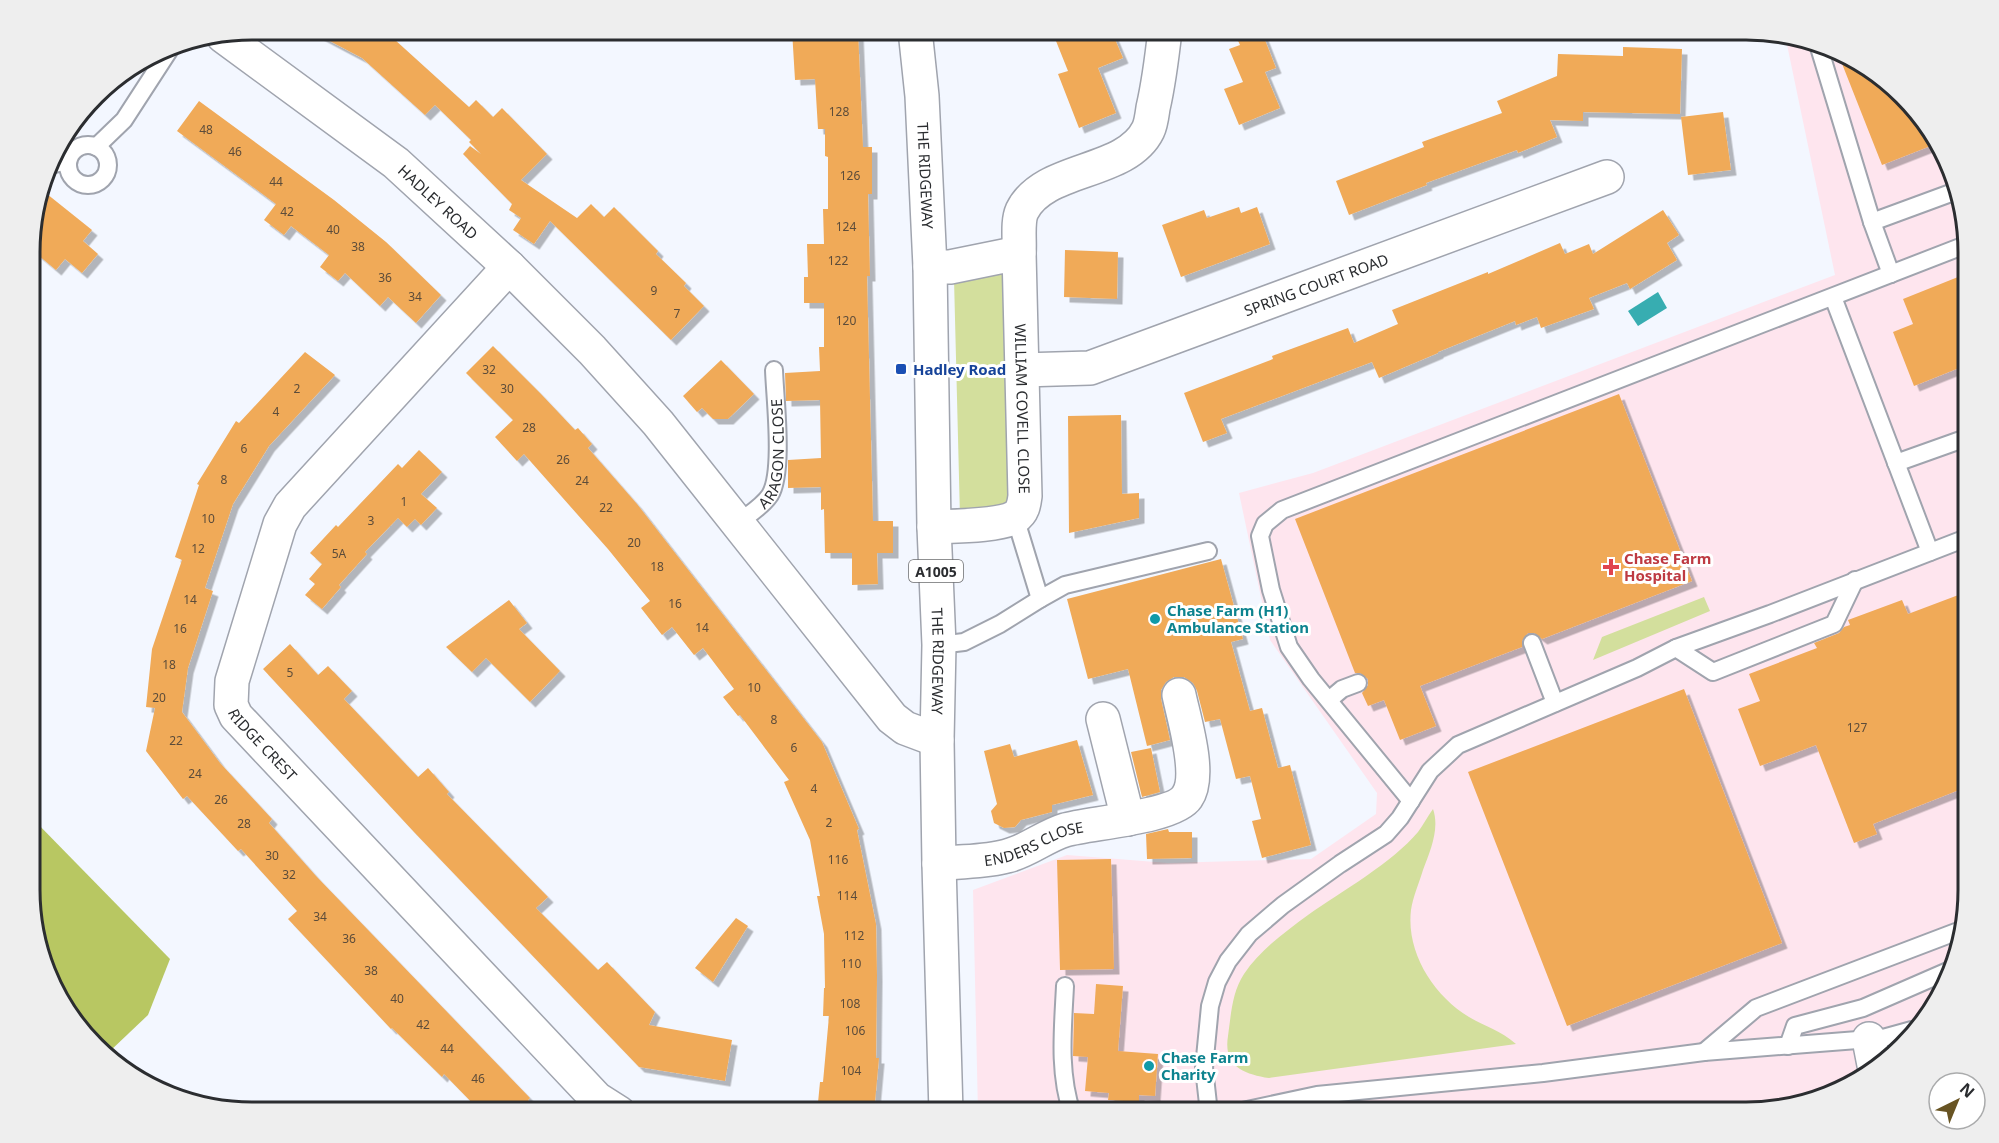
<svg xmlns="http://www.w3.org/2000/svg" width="1999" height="1143" font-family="'Noto Sans',sans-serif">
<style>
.medical{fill:#fee5ee}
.green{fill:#d3df9d}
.forest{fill:#b8c762}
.water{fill:#37adb1}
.building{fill:#f0aa59;filter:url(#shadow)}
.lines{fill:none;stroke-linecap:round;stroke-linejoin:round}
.lane-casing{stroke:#a0a4ae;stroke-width:20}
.street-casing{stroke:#a0a4ae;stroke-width:36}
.secondary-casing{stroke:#a0a4ae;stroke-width:36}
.primary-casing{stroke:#a0a4ae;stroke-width:36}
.lane{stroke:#fff;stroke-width:16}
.street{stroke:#fff;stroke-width:33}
.secondary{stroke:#fff;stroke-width:33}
.primary{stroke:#fff;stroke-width:33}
.transit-dot{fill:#1a4fb4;stroke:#fff;stroke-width:2}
.health-dot{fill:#e0444e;stroke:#fff;stroke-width:2}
.culture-dot{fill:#0f9aa8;stroke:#fff;stroke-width:2}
.labels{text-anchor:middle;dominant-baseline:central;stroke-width:6;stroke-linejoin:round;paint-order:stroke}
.number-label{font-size:12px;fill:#5c4c3a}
.shield{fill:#fff;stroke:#6b6c6e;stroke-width:1.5}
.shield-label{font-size:14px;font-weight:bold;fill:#2b2d30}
.street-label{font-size:15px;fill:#2b2d30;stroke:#fff}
.transit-label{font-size:15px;font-weight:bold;fill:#164399;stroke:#fff;text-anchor:start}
.health-label{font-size:15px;font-weight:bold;fill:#be3a42;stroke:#fff;text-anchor:start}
.culture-label{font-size:15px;font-weight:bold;fill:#0d838f;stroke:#fff;text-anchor:start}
.rim{fill:none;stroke:#2b2d30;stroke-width:3}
</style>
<defs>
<filter id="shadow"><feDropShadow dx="5.5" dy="5.5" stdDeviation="0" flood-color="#0004"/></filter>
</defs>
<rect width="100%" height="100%" fill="#f3f7ff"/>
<path class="medical" d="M1785,35l19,3 53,22 75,69 25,53 11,56 1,666 -30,97 -69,75 -53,25 -57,12h-782l-5,-223 94,-35 101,8 143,-4 65,-45 1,-21 -107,-153 -31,-147 74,-20 522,-198z"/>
<path class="green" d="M1007,273l6,233 -53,11 -6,-238z
M1704,597l6,14 -117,49 9,-23z
M1433,809c7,20 -3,42 -10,61 -4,13 -10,27 -12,40 -5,42 22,85 58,107 17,10 31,13 47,27l-247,34c-25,-4 -46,-12 -41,-42 3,-21 4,-44 16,-62 16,-24 41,-42 64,-59 33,-23 85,-53 110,-83 5,-7 10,-16 15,-23z"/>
<path class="forest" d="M32,818l138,141 -22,56 -39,37 -41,-38 -36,-95z"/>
<path class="water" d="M1658,292l9,16 -29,18 -10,-15z"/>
<path class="building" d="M309,30h75l85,77 7,-7 17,17 9,-9 45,46 -26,26 56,38 14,-14 13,13 10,-10 44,44 -2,3 30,29 -2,3 20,20 -33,34 -121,-119 -16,23 -21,-14 8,-12 -12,-8 3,-6 -49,-50 7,-8 11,8 -12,-12 2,-2 -36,-35 -10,10 -63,-57z
M792,30h66l5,117h9v47h-4l2,82h-3l6,245h20v32h-16l1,31 -26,1v-32h-27l-1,-44 -3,1v-23l-33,1v-28l33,-2 -1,-58 -34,1 -1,-28 35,-2 -1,-24h5v-44h-20v-26h4l-1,-33h17l-1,-35h5v-52l-3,-1v-27h-7l-3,-50 -20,1z
M1071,30h40l12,28 -25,10 18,45 -37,15 -21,-54 10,-3 -14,-35z
M1233,30h28l15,38 -11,4 15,36 -41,17 -15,-36 19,-7 -14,-33 11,-4z
M1623,47l59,2 -2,65 -97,-2v9l-33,-1 7,17 -39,16 -1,-3 -91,33 1,2 -78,30 -13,-34 88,-34 -2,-5 80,-29 -5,-12 60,-25 1,-22 65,2z
M1837,51l20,9 75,69 6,14 -56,22z
M199,101l135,99 52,42 55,53 -25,28 -28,-26 -8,9 -35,-33 -7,8 -18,-14 9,-12 -38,-29 -7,9 -20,-15 12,-16 -99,-73z
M1723,112l8,58 -43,5 -7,-58z
M42,190l50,40 -9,11 15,13 -16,19 -17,-14 -9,11 -24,-20v-26z
M1239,207l2,6 16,-6 13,37 -89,33 -19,-52 42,-15 3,8z
M1663,210l16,25 -12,8 10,17 -47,29 -3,-6 -38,15 5,11 -53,19 -4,-11 -21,8 -1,-4 -77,31v1l-59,25 -7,-16 -151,57 6,14 -24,9 -19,-49 89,-34 -1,-3 76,-28 6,15 44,-19 -6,-14 96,-38v2l72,-31 5,11 24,-10 4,10z
M1065,250l53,2 -1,47 -53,-2z
M1968,273l1,91 -55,22 -21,-54 20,-8 -10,-25z
M493,346l48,48 34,36 3,-2 14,16 -4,4 49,56 185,238 37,87 -2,1 19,94 1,52 -1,82h3l-5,55h-57l3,-31h3l6,-66h-6l1,-28h1l-1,-54 -7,-38h3l-10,-56 -26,-58 5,-2 -49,-65 -2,1 -15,-19 11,-8 -31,-41 -9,7 -22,-28 -10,8 -21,-27 9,-7 -42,-52 -84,-95 -7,7 -22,-24 18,-17 -47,-47z
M305,352l30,23 -66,71 -36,58 -28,84 8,3 -25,77 -6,44 38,51 52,56 -3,4 47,53 214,222 -2,2 13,13h-59l-38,-39 -2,3 -50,-49 -1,1 -103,-110 9,-8 -56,-62 -3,2 -51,-55 -4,3 -37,-48 9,-43 -9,-1 6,-58 30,-89 -7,-3 24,-72 -2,-1 39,-63 3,2z
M721,360l33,34 -26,25h-15l-11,-11 -5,4 -14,-16z
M1619,394l73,187 -150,58 -8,-6h-6l-6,8v6l-102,39 16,40 -36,14 -16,-40 -16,6 -6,-13 6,-8v-6l-8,-6h-5l-60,-154z
M1121,415l1,79 17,-1v25l-70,15 -1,-117z
M419,450l23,22 -21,22 16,14 -16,17 -6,-6 -8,8 -9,-9 -33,34 2,2 -28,31 2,2 -19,22 -17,-14 10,-11 -6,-5 13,-15 -12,-11 26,-28 2,2 60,-63 4,4z
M1221,559l22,80 -12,3 19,69 12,-3 16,60 12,-3 21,80 -49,13 -10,-37 9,-2 -11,-43 -14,3 -16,-60 -15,3 -8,-31 -4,-8 -9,-6h-10l-8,5 -5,8v9l9,41 -23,6 -19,-77 -40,10 -21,-80z
M1969,591v195l-96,38 4,10 -23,9 -38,-98 -56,21 -22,-57 22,-8 -11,-27 68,-26 -3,-5 25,-10 5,-6 6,-2 -2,-5 54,-20 6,14z
M509,600l18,23 -8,6 41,42 -30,31 -44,-44 -14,14 -26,-25z
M290,644l28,31 10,-9 24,25 -8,8 74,78 10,-9 21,24 -2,2 101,103 -12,11 62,62 9,-8 48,50 -6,13 83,15 -7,41 -86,-14 -225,-235 -151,-163z
M1684,689l98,254 -215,83 -99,-254z
M1077,740l16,55 -41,10v7l-31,8 -6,7 -11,1 -10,-5 -3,-12 6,-7 -13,-53 26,-7 4,13z
M1151,748l9,44 -18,5 -11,-45z
M1168,829l1,3h23v26l-45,1 -1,-25z
M1111,859l3,110 -54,1 -3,-110z
M736,918l12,8 -35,56 -18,-14z
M1096,984l27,2 -5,65 40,3 -3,42 -16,-1v7l-31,-2 1,-7 -24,-2 3,-34 -15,-1 1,-43 20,1z"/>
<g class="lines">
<g class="lane-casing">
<g id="lane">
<path d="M1818,44l54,178 19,52"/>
<circle cx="88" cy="165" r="20"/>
<path d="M96,147l28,-27 48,-74"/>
<path d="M50,165l18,-4"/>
<path d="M1872,222l87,-32"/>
<path d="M1833,297l97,255"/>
<path d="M1896,463l73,-26"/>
<path d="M1015,517l25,82"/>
<path id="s1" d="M738,523c10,-8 25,-17 32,-28 14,-23 5,-96 4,-125"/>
<path d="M1532,643l23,60"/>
<path d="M939,645l25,-3 36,-18 40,-25 25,-14 143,-34"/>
<path d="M1676,648l37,24 121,-48 21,-44"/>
<path d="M1329,700l13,-11 16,-6"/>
<path d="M1411,801l-100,-122 -22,-32 -18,-57 -11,-54 5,-12 17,-14 686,-266"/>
<path d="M1065,986c-2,42 -7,86 7,127"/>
<path d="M1788,1046l7,-20 68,-18 85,-37"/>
<path d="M1704,1052l52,-44 205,-78"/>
<path d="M1209,1113l-5,-45 6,-62 7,-24 11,-21 21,-27 34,-29 57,-41 46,-30 14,-16 30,-47 28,-26 179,-77 39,-20 94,-34 199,-77"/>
<path d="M1233,1113l84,-18 226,-22 161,-21 179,-14 29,-8"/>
</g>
</g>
<g class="street-casing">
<g id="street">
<path d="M1019,253c1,-12 -2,-31 3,-42 22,-45 104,-36 126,-81 3,-6 4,-15 5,-22 6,-26 9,-51 12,-78"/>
<path id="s2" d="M509,267l-219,239 -10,18 -48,157 -1,24 5,11 361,383 22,14"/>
<path id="s3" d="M930,267h20l69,-14 6,243c-1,8 -2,16 -10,21 -15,9 -62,9 -81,10"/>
<path id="s4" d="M1022,370l68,-2 517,-191"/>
<path d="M1103,719l25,100"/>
<path id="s5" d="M939,864c22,-3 47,-2 68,-8 21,-5 38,-20 58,-26 25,-7 109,-13 122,-33 15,-21 -3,-78 -8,-102"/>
<path d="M1869,1039l6,31"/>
</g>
</g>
<g class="secondary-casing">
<g id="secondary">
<path id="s6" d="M223,36l173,127 113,104 83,83 66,73 234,295 13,10 32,12"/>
</g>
</g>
<g class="primary-casing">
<g id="primary">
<path id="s7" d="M915,30l7,66 8,171 4,260 5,118 -2,95 2,124 7,249"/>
</g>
</g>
<use href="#lane" class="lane"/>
<use href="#street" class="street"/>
<use href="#secondary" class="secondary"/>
<use href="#primary" class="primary"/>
</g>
<rect class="transit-dot" x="895" y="363" width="12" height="12" rx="3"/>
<path class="health-dot" d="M1608 558h6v6h6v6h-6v6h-6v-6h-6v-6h6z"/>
<g class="culture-dot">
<circle cx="1155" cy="619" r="6"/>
<circle cx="1149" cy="1066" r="6"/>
</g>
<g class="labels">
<g class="number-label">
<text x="839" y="111">128</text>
<text x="206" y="129">48</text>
<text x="235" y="151">46</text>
<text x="850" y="175">126</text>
<text x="276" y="181">44</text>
<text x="287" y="211">42</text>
<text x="846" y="226">124</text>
<text x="333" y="229">40</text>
<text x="358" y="246">38</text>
<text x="838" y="260">122</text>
<text x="385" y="277">36</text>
<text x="654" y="290">9</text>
<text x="415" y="296">34</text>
<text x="677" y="313">7</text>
<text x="846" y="320">120</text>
<text x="489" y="369">32</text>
<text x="297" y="388">2</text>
<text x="507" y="388">30</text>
<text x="276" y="411">4</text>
<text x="529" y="427">28</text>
<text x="244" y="448">6</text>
<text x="563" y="459">26</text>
<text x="224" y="479">8</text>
<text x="582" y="480">24</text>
<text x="404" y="501">1</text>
<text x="606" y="507">22</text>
<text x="208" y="518">10</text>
<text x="371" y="520">3</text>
<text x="634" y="542">20</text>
<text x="198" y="548">12</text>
<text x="339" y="553">5A</text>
<text x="657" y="566">18</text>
<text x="190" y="599">14</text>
<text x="675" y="603">16</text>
<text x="702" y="627">14</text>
<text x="180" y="628">16</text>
<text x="169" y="664">18</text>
<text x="290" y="672">5</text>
<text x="754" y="687">10</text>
<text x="159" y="697">20</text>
<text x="774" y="719">8</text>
<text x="1857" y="727">127</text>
<text x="176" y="740">22</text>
<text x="794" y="747">6</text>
<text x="195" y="773">24</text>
<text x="814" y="788">4</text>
<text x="221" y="799">26</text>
<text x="829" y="822">2</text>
<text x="244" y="823">28</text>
<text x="272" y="855">30</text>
<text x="838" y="859">116</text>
<text x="289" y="874">32</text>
<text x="847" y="895">114</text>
<text x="320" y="916">34</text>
<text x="854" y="935">112</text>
<text x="349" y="938">36</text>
<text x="851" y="963">110</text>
<text x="371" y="970">38</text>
<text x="397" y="998">40</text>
<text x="850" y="1003">108</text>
<text x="423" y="1024">42</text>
<text x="855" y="1030">106</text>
<text x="447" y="1048">44</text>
<text x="851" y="1070">104</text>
<text x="478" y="1078">46</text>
</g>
<rect class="shield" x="909" y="560" width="54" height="22" rx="4.5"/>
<g class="shield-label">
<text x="936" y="571">A1005</text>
</g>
<g class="street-label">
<text stroke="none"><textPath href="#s7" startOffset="146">THE RIDGEWAY</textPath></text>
<text stroke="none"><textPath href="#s6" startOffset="272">HADLEY ROAD</textPath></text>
<text stroke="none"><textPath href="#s4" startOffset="309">SPRING COURT ROAD</textPath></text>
<text stroke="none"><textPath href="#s3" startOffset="246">WILLIAM COVELL CLOSE</textPath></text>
<text stroke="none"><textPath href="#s1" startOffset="84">ARAGON CLOSE</textPath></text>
<text stroke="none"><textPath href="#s7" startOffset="632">THE RIDGEWAY</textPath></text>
<text stroke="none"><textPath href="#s2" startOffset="584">RIDGE CREST</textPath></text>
<text stroke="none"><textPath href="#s5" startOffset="98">ENDERS CLOSE</textPath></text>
</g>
<g class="transit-label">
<text x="913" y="369">Hadley Road</text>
</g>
<g class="health-label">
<text x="1624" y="558">Chase Farm<tspan x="1624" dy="17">Hospital</tspan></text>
</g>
<g class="culture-label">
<text x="1167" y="610">Chase Farm (H1)<tspan x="1167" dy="17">Ambulance Station</tspan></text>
<text x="1161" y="1057">Chase Farm<tspan x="1161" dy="17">Charity</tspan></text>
</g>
</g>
<path d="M0 0H1999V1143H0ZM252 40H1746A212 212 0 0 1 1958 252V890A212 212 0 0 1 1746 1102H252A212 212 0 0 1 40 890V252A212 212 0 0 1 252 40Z" fill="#eee" fill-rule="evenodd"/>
<path class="rim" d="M252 40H1746A212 212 0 0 1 1958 252V890A212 212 0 0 1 1746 1102H252A212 212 0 0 1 40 890V252A212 212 0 0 1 252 40Z"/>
<g transform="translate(1957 1101) rotate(43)"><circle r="28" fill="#ffffff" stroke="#aaabac" stroke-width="1.5"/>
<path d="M0-4.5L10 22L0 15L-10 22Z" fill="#685423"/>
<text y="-9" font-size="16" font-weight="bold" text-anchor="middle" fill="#2b2d30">N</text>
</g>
</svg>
